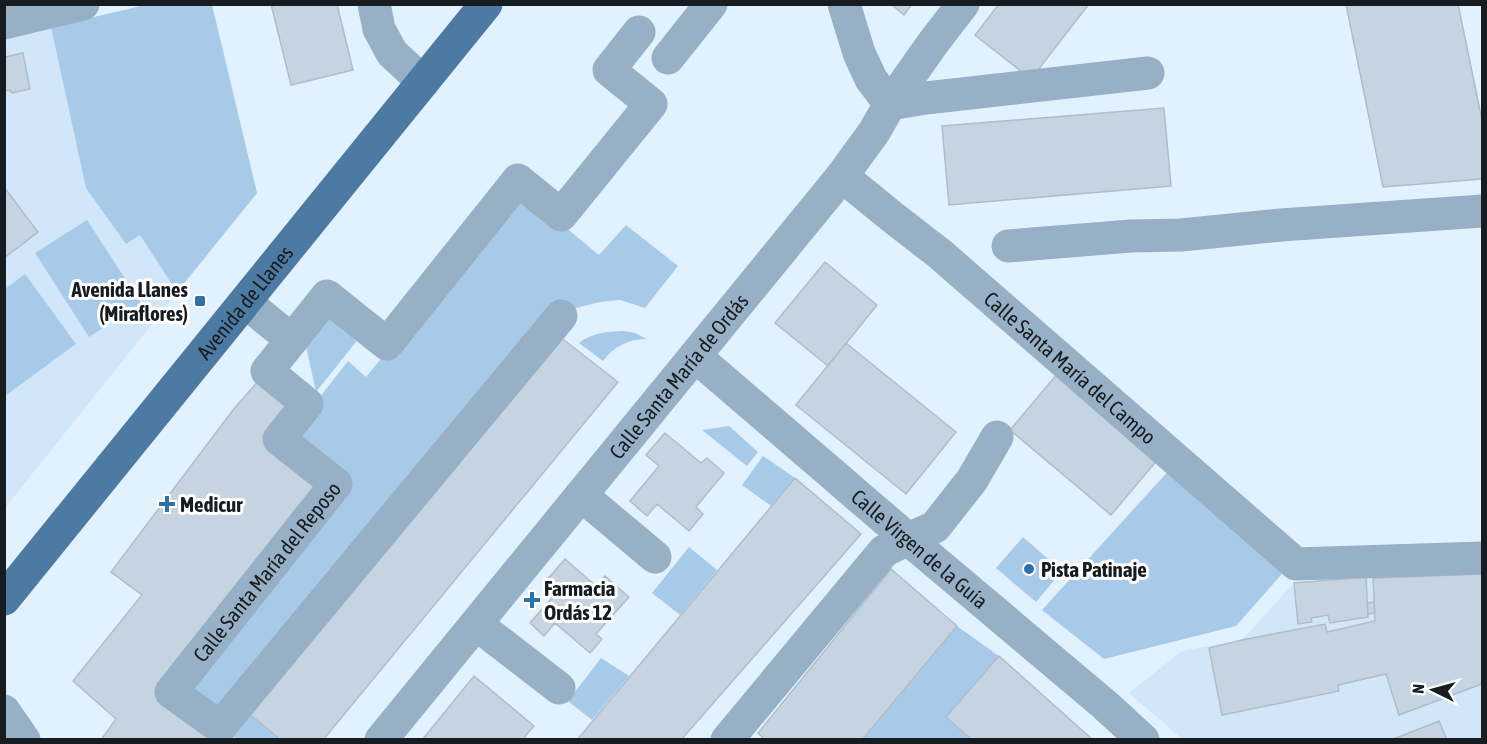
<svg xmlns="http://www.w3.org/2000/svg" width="1487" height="744" font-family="'Asap Condensed',sans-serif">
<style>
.built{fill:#d2e6f9}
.green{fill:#a8cae9}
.building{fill:#c6d4e1;stroke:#afbdc9;stroke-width:1.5}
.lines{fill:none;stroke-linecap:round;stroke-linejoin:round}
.minor{stroke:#98b0c6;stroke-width:33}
.major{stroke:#4d7aa2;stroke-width:33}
.poi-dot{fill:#2d71a6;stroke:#fff;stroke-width:2}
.labels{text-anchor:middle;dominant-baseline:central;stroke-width:6;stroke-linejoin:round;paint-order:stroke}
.poi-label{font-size:21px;font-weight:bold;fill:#171c21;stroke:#fff;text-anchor:start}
.street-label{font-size:21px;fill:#171c21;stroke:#fff}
</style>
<rect width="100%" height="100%" fill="#e2f1fe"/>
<path class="built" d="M146,5h66l45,188 -252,315v-471z
M1482,573v166h-300l-53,-46 53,-42 60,-11 52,-57 72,-6z"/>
<path class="green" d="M146,5h66l45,188 -80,99 -37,-57 -14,9 -40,-56 -35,-161z
M519,189l80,66 27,-30 52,41 -33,42 -25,-8 -20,2 -41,10 -339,408 -41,-29 108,-252 61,-78 18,16z
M87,220l54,83 -52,34 -54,-84z
M25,274l51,70 -71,52v-107z
M319,306l41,31 -44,55 -14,-64z
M624,331l11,2 12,6c-18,0 -33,7 -44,22l-24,-18c14,-11 28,-11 45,-12z
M729,426l29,26 -11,14 -45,-36z
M763,456l32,22 -24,28 -29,-21z
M1171,468l117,99 -52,59 -132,33 -62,-49z
M1023,537l39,34 -26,31 -40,-34z
M689,547l28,23 -37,45 -28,-22z
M957,626l42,30 -27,83 -110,1z
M601,658l28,18 -37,44 -24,-19z
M238,704l43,35h-45l-16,-12z"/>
<path class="building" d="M271,4h66l16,66 -62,15z
M891,4h21l-8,11z
M999,4h90l-58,75 -56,-44z
M1346,4h112l24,116v59l-99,8z
M4,53l1,4 18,-4 7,36 -18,4 -2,-3 -6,1z
M1164,108l7,78 -222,19 -7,-79z
M4,187l34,45 -34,26z
M825,262l52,43 -49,61 -53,-43z
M555,333l63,49 -295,358h-42l-34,-28z
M846,343l110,89 -50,62 -110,-89z
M267,371l40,33 -28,35 57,45 -165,208 64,48h-134l15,-21 -43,-38 69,-86 -31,-23 122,-162z
M1058,373l101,85 -48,57 -101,-85z
M665,433l36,30 6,-5 17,15 -28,34 7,7 -14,17 -32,-27 -10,12 -17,-15 29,-35 -13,-11z
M795,478l66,56 -180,206h-104z
M565,559l31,27 9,-10 24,21 -33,37 6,5 -12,14 -35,-30 -11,13 -14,-13 28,-32 -12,-10z
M891,569l66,57 -95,114h-97l-7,-7z
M1482,574v110l-83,31 -13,-41 -48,11 1,6 -117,24 -13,-67 33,-8 83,-16 2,8 48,-11 -2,-43z
M1366,577l2,40 -38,6 -2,-8 -17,3 1,4 -14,2 -4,-41z
M1374,602l1,11 -7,1 -1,-11z
M999,656l94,84h-121l-26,-23z
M474,676l60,50 -12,14h-100z
M1439,721l8,19h-56z"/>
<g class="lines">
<g class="minor">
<path d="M374,4l5,25 13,24 31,29"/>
<path d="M844,4l15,49 12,26 19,25"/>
<path d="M4,23l79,-19"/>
<path d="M668,58l43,-54"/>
<path d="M890,104l36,-6 222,-25"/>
<path id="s1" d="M842,176l49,40 49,38 356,310 186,-6"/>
<path d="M1008,246l123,-10 50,-1 100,-10 201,-14"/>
<path d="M245,302l47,38"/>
<path id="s2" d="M561,316l-341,411 -49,-35 165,-208 -57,-45 28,-35 -40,-33 60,-75 60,48 131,-164 43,35 90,-111 -42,-34 30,-38"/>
<path id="s3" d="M695,356l213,183 197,166 38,35"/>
<path d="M581,495l74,62"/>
<path d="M476,624l83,64"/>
<path d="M4,711l20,29"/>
<path id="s4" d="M381,740l461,-564 32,-44 16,-28 43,-61 30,-39"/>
<path d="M727,740l157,-189 24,-12 27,-12 37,-47 25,-43"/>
</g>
<path class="major" id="s5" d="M4,599l482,-595"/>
</g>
<g class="poi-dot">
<rect x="194" y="295" width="12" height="12" rx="3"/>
<path d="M164 495h6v6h6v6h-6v6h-6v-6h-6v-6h6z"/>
<circle cx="1029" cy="569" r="6"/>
<path d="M529 591h6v6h6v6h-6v6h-6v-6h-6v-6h6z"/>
</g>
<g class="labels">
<g class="poi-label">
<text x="188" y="289" text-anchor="end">Avenida Llanes<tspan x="188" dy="24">(Miraflores)</tspan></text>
<text x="180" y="504">Medicur</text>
<text x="1041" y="569">Pista Patinaje</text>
<text x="544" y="588">Farmacia<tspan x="544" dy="24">Ordás 12</tspan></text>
</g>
<g class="street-label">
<text stroke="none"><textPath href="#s5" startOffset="382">Avenida de Llanes</textPath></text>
<text stroke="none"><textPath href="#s1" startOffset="298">Calle Santa María del Campo</textPath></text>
<text stroke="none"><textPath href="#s4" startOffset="470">Calle Santa María de Ordás</textPath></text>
<text stroke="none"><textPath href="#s3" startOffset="296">Calle Virgen de la Guía</textPath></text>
<text stroke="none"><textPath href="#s2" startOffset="748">Calle Santa María del Reposo</textPath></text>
</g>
</g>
<rect width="1487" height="744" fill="none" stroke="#171c21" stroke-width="12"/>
<g transform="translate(1433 690) rotate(275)" stroke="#ffffff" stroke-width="4.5" paint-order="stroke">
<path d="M0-4.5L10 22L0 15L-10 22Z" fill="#171c21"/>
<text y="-9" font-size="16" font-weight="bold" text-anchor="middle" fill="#171c21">N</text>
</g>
</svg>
